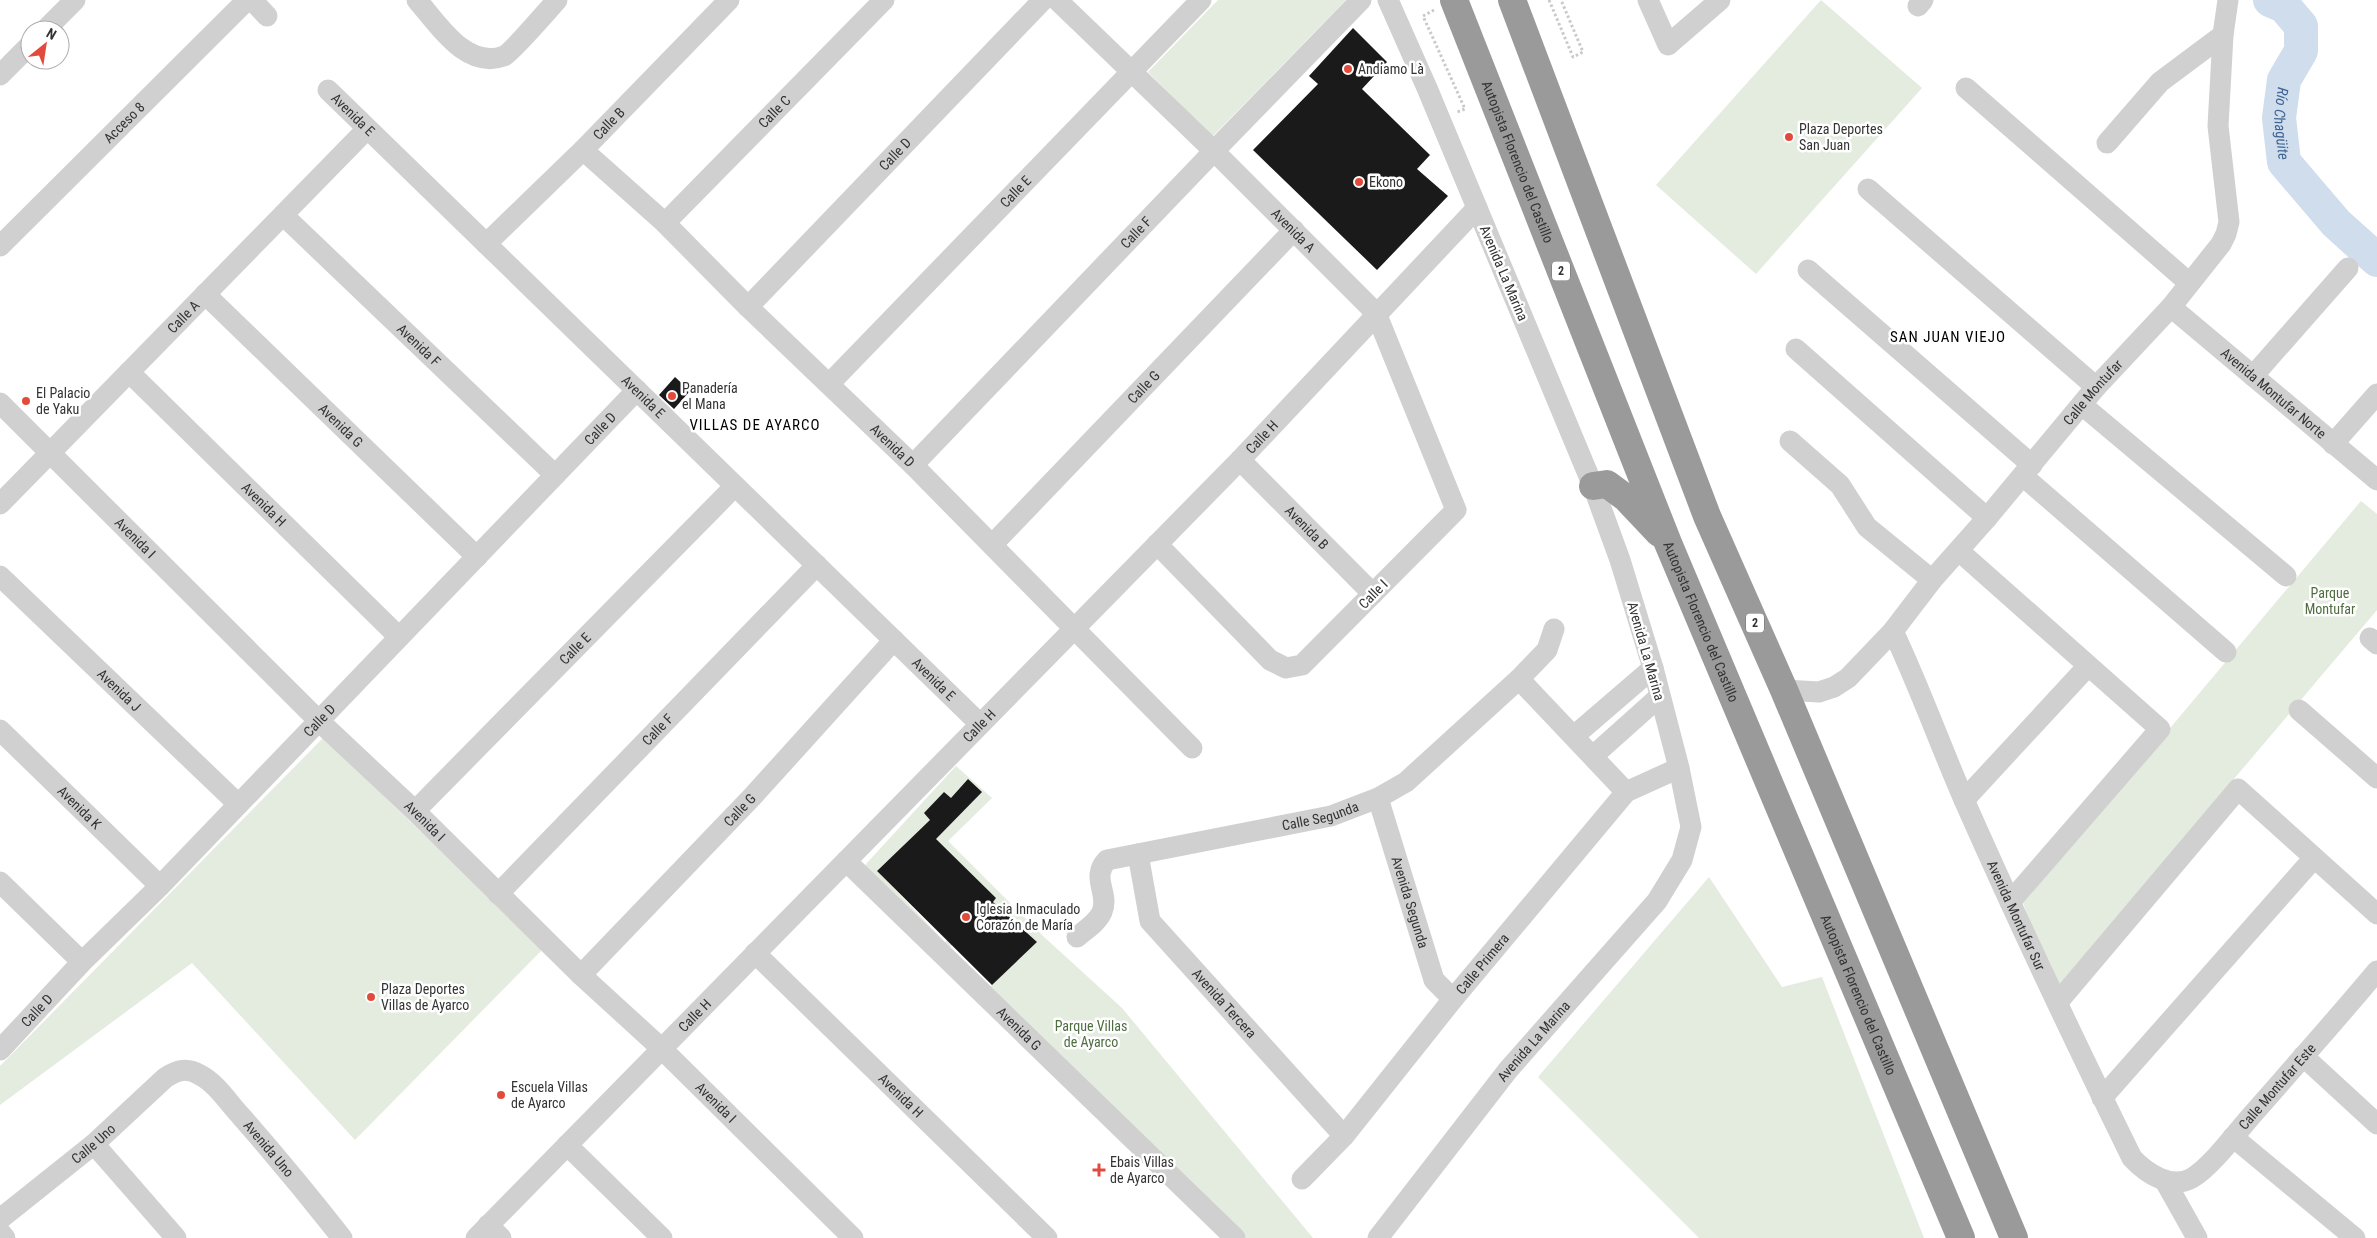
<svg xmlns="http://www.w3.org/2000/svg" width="2377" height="1238" font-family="'Roboto Condensed',sans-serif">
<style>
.green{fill:#e4ebdf;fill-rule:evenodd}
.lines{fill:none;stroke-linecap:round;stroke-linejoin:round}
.river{stroke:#cfdded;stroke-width:34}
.building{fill:#1a1a1a}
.path{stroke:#cacaca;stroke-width:3;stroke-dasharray:2.5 2.5;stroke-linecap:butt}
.minor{stroke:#d0d0d0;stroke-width:21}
.highway{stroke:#9a9a9a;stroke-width:28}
.poi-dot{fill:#e24b3c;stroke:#fff;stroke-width:2}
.labels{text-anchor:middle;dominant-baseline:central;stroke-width:5;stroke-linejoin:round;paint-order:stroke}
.shield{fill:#fff;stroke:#707070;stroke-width:1}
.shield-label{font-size:12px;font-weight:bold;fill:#333}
.poi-label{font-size:14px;fill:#333;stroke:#fff;text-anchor:start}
.street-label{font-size:14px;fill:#333;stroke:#fff}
.park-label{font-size:14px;fill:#4e6e40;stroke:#fff}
.water-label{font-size:15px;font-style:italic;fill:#416694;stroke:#fff}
.neighbourhood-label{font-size:15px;letter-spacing:1px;fill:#000;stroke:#fff}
</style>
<rect width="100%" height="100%" fill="#fff"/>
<path class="green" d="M1218,0h128l-134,137 -64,-65z
M1821,0l101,88 -166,186 -100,-89z
M2361,501l16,13v96l-320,378 -34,-85z
M323,738l220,211 -188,191 -163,-177 -192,142v-39z
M956,766l36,32 -44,43 95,95 79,72 191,230h-71l-377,-370 1,-4zM923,827l73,71 -3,4 44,40 -46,44 -41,-39 11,-10 -5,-5 -11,10 -68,-71z
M1709,877l73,110 40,-10 102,261h-225l-161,-161z"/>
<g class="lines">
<path class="river" id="s1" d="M2270,0l14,6 17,20v25l-17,29 -5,38 5,44 52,61 41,37"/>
</g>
<path class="building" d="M1353,28l34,34 -25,27 68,66 -13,14 31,27 -71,74 -124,-120 65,-66 -9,-8z
M675,377l15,14 -16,18 -15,-14z
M968,779l14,13 -46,47 60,59 -3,4 44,40 -45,43 -115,-114 53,-51 -6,-7 20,-21 7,6z"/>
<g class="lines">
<path class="path" d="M1549,0l24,57 10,-5 -22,-52
M1434,10l-11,6 42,93 -8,3"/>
<g class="minor">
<path d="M252,0l15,16"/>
<path d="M417,0c21,24 49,70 87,56 7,-3 45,-47 53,-56"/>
<path id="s2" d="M1057,0l157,151 162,162 80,197 -154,155 -16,3 -16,-8 -113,-116"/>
<path d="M1648,0l20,45 52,-45"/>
<path d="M1918,6l5,-6"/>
<path d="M45,30l30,-30"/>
<path d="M0,75l30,-30"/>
<path d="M1966,88l222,194"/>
<path id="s3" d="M328,90l652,634"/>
<path d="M2107,143l53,-61 63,-47"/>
<path id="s4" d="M583,150l82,73 83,84 165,158 279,283"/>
<path d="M1868,189l228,198"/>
<path id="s5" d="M283,215l272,260"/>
<path id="s6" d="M665,223l219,-223"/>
<path id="s7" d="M486,244l97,-94 146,-150"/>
<path id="s8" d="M0,246l247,-246"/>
<path d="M1808,270l224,195"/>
<path id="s9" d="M205,294l272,263"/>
<path id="s10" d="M748,307l295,-307"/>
<path id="s11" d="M2171,307l206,173"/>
<path d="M1796,349l191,169"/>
<path id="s12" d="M129,372l270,265"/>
<path d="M2253,376l95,-108"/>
<path id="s13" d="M829,384l372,-384"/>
<path id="s14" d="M0,403l319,318 96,90 166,164 81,74 191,189"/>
<path d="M2082,405l204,171"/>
<path d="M1790,441l50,44 27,42 65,53"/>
<path d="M2333,444l44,-50"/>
<path id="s15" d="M1240,460l133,134"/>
<path id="s16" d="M913,465l301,-314 147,-151"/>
<path d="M2023,476l203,176"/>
<path id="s17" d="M0,504l367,-375"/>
<path id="s18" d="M992,545l302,-315"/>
<path d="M1959,551l201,178 -150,173"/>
<path id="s19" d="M0,576l238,228"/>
<path id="s20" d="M1893,631c27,57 47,114 72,171 53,120 109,238 167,356 14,15 39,32 60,20 19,-11 45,-46 60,-63 42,-48 84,-95 125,-144"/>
<path d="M2370,638l7,6"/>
<path d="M1519,679l107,113"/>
<path id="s21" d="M1784,690l35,2 15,-5 14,-9 45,-47 39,-51 55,-62 109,-131 75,-80 50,-63 5,-10 3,-12 -11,-96 5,-91 5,-35"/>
<path d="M2299,710l78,68"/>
<path id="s22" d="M0,730l160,156"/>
<path d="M1574,736l79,-68"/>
<path d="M1593,756l66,-59"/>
<path id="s23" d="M1378,798l56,182 19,19"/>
<path d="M1964,800l124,-134"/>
<path id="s24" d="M415,811l320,-325"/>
<path id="s25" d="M1138,854l12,67 194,215"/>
<path id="s26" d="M846,861l389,377"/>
<path d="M0,882l82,80"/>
<path id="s27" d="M498,894l319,-329"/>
<path id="s28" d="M1077,937c8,-7 20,-14 25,-25 8,-19 -12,-34 5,-52l224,-44 47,-18 28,-16 113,-103 28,-29 7,-21"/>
<path id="s29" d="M755,953l292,285"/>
<path id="s30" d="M581,975l171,-178 142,-157"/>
<path d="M2058,1002l180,-213 139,125"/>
<path id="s31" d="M0,1050l82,-88 78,-76 477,-496"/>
<path d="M2303,1056l74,68"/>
<path d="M2102,1098l212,-240"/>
<path d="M2233,1137l122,101"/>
<path d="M94,1144l82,94"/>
<path d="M567,1145l95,93"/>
<path id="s32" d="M1302,1179l42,-43 109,-137 173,-207 53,-24"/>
<path d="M2165,1181l32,57"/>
<path id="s33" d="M0,1219l94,-75 71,-66c12,-8 22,-11 35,-3 16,8 28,27 40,40 35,40 69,81 102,123"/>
<path d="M488,1225l13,13"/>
<path d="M0,1232l5,6"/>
<path id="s34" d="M476,1238l764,-778 237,-252"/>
<path id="s35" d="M1378,1238l130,-168 149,-169 25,-41 9,-33 -12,-59 -26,-100 -33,-108 -27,-74 -166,-398 -39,-88"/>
</g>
<g class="highway">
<path id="s36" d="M1454,0l214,543 293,695"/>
<path d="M1512,0l195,516 77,174 230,548"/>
<path d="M1593,486l14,-2 19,14 33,35"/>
</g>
</g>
<g class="poi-dot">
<circle cx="1348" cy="69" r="5"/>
<circle cx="1789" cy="137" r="5"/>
<circle cx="1359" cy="182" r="5"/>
<circle cx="672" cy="396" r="5"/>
<circle cx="26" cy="401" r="5"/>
<circle cx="966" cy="917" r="5"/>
<circle cx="371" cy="997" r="5"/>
<circle cx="501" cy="1095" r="5"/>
<path d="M1096.5 1162.5h5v5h5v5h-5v5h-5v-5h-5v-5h5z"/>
</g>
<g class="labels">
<g class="shield">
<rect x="1552" y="261.5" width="18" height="19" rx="4"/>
<rect x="1746" y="613.5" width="18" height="19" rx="4"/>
</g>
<g class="shield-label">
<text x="1561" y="271">2</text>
<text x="1755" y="623">2</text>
</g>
<g class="poi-label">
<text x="1358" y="69">Andiamo Là</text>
<text x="1799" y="129">Plaza Deportes<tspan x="1799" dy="16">San Juan</tspan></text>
<text x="1369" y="182">Ekono</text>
<text x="682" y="388">Panadería<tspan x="682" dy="16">el Mana</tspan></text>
<text x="36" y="393">El Palacio<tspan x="36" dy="16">de Yaku</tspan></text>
<text x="976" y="909">Iglesia Inmaculado<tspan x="976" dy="16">Corazón de María</tspan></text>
<text x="381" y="989">Plaza Deportes<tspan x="381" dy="16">Villas de Ayarco</tspan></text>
<text x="511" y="1087">Escuela Villas<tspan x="511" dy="16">de Ayarco</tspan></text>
<text x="1110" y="1162">Ebais Villas<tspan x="1110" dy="16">de Ayarco</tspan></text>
</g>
<g class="street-label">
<text stroke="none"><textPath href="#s6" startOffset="156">Calle C</textPath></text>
<text stroke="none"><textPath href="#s3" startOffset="35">Avenida E</textPath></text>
<text stroke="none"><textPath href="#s8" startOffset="175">Acceso 8</textPath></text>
<text stroke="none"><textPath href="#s7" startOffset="172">Calle B</textPath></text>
<text stroke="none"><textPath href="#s10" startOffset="212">Calle D</textPath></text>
<text stroke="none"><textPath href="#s36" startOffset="174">Autopista Florencio del Castillo</textPath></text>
<text stroke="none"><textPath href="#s13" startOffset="268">Calle E</textPath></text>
<text stroke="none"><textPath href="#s2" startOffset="330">Avenida A</textPath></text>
<text stroke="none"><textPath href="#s16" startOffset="322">Calle F</textPath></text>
<text transform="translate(1504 273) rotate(67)">Avenida La Marina</text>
<text stroke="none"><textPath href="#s17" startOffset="262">Calle A</textPath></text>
<text stroke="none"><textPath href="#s5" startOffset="188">Avenida F</textPath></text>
<text stroke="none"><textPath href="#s18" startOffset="219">Calle G</textPath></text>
<text stroke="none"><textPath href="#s21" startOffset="444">Calle Montufar</textPath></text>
<text stroke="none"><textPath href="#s11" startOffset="134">Avenida Montufar Norte</textPath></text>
<text stroke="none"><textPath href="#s3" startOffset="440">Avenida E</textPath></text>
<text stroke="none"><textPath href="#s9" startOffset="189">Avenida G</textPath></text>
<text stroke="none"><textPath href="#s31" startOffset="864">Calle D</textPath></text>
<text stroke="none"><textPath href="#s34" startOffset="1122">Calle H</textPath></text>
<text stroke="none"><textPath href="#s4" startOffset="428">Avenida D</textPath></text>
<text stroke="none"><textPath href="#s12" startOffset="189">Avenida H</textPath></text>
<text stroke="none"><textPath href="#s15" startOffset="95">Avenida B</textPath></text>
<text stroke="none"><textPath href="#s14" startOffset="191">Avenida I</textPath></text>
<text transform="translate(1373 594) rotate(-45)">Calle I</text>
<text stroke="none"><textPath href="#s36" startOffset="669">Autopista Florencio del Castillo</textPath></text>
<text stroke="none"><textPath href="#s24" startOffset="228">Calle E</textPath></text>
<text transform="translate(1646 651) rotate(74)">Avenida La Marina</text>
<text stroke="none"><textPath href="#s3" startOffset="845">Avenida E</textPath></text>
<text stroke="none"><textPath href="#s19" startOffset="165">Avenida J</textPath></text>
<text stroke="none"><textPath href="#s31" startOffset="459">Calle D</textPath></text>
<text stroke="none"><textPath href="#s34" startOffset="718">Calle H</textPath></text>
<text stroke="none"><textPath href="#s27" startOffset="229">Calle F</textPath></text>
<text stroke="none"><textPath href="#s22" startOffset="111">Avenida K</textPath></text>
<text stroke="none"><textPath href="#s30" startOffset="229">Calle G</textPath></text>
<text stroke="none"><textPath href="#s28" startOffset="308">Calle Segunda</textPath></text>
<text stroke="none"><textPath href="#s14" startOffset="596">Avenida I</textPath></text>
<text stroke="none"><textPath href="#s23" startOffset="109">Avenida Segunda</textPath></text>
<text stroke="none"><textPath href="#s20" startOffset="310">Avenida Montufar Sur</textPath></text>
<text stroke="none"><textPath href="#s32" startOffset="281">Calle Primera</textPath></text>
<text stroke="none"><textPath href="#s36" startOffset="1074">Autopista Florencio del Castillo</textPath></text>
<text stroke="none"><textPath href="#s25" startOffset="179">Avenida Tercera</textPath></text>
<text stroke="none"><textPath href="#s31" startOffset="54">Calle D</textPath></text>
<text stroke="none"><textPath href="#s34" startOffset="312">Calle H</textPath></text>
<text stroke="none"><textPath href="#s26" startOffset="241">Avenida G</textPath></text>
<text stroke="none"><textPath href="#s35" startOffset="251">Avenida La Marina</textPath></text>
<text stroke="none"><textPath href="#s20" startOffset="772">Calle Montufar Este</textPath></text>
<text stroke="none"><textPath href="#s29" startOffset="204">Avenida H</textPath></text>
<text stroke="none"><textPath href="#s14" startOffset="1001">Avenida I</textPath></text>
<text stroke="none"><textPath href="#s33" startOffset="120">Calle Uno</textPath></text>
<text stroke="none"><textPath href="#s33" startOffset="356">Avenida Uno</textPath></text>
</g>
<g class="park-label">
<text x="2330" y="593">Parque<tspan x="2330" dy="16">Montufar</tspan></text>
<text x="1091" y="1026">Parque Villas<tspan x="1091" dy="16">de Ayarco</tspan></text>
</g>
<g class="water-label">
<text stroke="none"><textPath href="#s1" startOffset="144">Río Chagüite</textPath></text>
</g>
<g class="neighbourhood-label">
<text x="1948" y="337">SAN JUAN VIEJO</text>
<text x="755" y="425">VILLAS DE AYARCO</text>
</g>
</g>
<g transform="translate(45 45) rotate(30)"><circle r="24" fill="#ffffff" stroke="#adadad"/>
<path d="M0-4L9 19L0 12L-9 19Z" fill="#e24b3c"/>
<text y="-8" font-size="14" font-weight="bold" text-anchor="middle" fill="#333333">N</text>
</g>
</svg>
